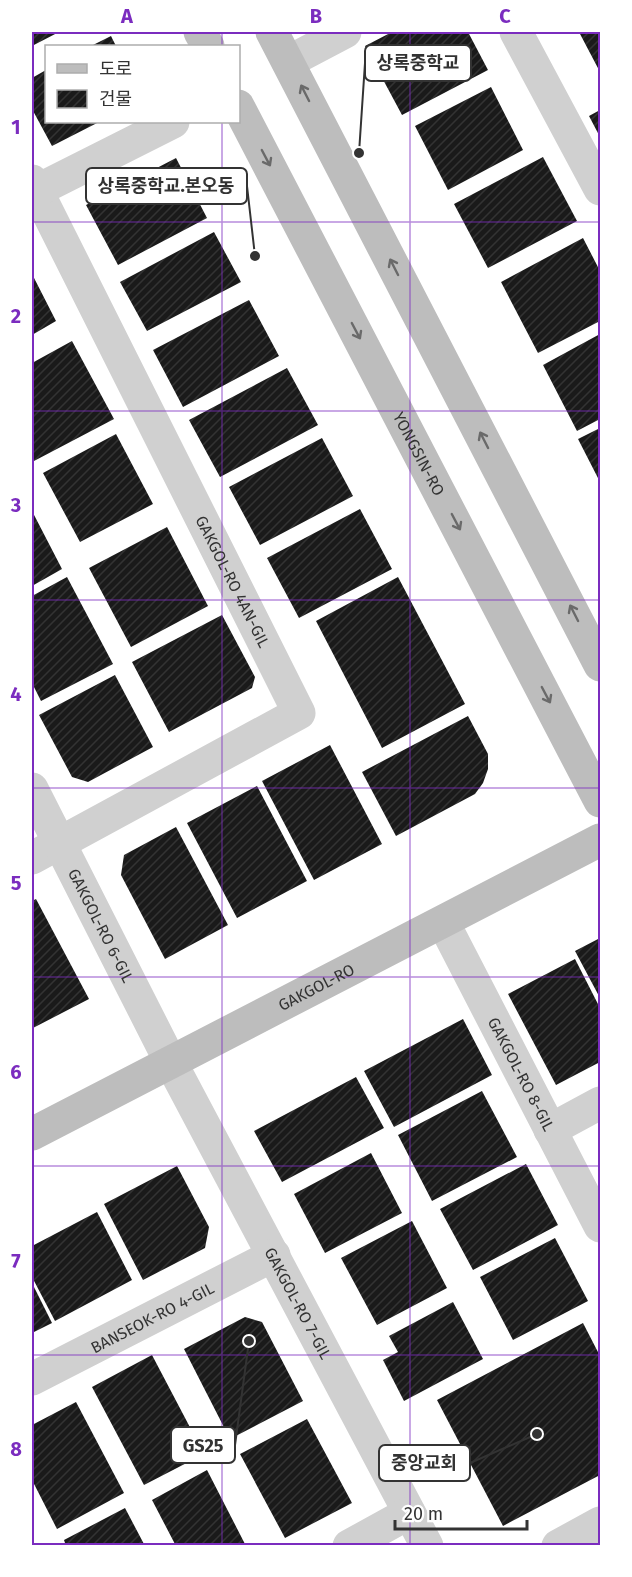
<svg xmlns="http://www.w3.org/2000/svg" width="632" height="1577" font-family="'Fira Sans','Noto Sans KR',sans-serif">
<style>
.building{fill:url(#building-hatch)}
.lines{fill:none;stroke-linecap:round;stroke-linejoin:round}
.minor{stroke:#d0d0d0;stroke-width:33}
.secondary{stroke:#bdbdbd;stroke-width:33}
.oneway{stroke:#6a6a6a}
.grid{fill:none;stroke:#7b2cbf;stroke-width:1.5;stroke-opacity:0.55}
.labels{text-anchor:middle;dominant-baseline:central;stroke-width:6;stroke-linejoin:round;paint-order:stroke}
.street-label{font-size:16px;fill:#333;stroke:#fff}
.leader{fill:none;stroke:#333;stroke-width:2}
.callout-dot{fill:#333;stroke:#fff;stroke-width:2}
.callout{fill:#fff;stroke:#333;stroke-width:2}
.callout-label{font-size:18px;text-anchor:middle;font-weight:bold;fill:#333}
.neatline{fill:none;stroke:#7b2cbf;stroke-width:2}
.grid-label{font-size:20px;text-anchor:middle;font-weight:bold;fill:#7b2cbf}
</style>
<defs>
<pattern id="building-hatch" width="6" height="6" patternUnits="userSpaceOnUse" patternTransform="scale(1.5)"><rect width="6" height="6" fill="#1a1a1a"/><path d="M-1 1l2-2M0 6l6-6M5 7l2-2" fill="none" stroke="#333"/></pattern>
</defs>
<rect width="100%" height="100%" fill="#fff"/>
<path class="building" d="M32,32h27l-27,14z
M392,32h76l20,38 -86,45 -37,-69z
M579,32h21v40z
M111,36l5,10h-25z
M46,70v52h53l-47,24 -20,-37v-31z
M491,87l32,63 -75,40 -33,-64z
M600,110v27l-11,-21z
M543,157l34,64 -89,47 -34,-64z
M176,158l31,60 -89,47 -32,-60z
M214,232l27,50 -94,49 -27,-49z
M583,238l17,33v50l-62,32 -37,-71z
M32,274l24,47 -24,14z
M249,300l30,56 -96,51 -30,-57z
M600,334v85l-23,12 -34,-66z
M72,341l42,78 -80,42 -2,-4v-94z
M287,368l31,57 -98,52 -31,-57z
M600,428v54l-22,-43z
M116,434l37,70 -73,38 -37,-69z
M322,438l31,58 -93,49 -31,-58z
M360,509l32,60 -93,49 -32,-60z
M32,511l30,58 -30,17z
M167,527l41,79 -77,41 -42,-79z
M67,577l46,87 -72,37 -9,-18v-87z
M398,577l67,127 -83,44 -66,-127z
M222,615l33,62 -3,11 -83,44 -37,-70z
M115,675l38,72 -65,35 -16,-5 -33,-62z
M468,716l20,38v15l-5,14 -8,11 -79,42 -34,-64z
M330,745l52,99 -68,36 -52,-99z
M257,786l50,95 -70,37 -50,-95z
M176,827l52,98 -63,34 -44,-84 3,-20z
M36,899l53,100 -56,29 -1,-127z
M600,938v60l-25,-47z
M575,959l25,49v54l-44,23 -48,-91z
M463,1019l29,56 -98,52 -30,-56z
M356,1077l28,51 -102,54 -28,-51z
M482,1091l35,66 -85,44 -34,-66z
M371,1153l31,60 -77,40 -31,-59z
M526,1164l32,61 -85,45 -33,-61z
M177,1166l32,61 -4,21 -62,32 -39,-76z
M97,1212l35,68 -77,41 -23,-44v-31z
M412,1221l35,67 -70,37 -36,-67z
M555,1238l33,63 -75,39 -33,-63z
M32,1283l20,40 -20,10z
M453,1302l30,57 -79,42 -21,-41 15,-8 -9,-16z
M245,1317l17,5 41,79 -73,38 -46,-90z
M583,1323l17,33v119l-97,51 -66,-126z
M152,1355l52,99 -60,31 -52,-98z
M76,1402l48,91 -67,36 -25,-49v-55z
M307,1419l45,84 -67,35 -45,-84z
M207,1470l39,76h-70l-24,-46z
M125,1508l20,38h-79l-2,-6z"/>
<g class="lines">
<g class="minor">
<path d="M516,32l84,157"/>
<path d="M288,62l57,-30"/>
<path id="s1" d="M32,181l267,532 -267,145"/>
<path d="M32,193l141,-71"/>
<path id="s2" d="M32,789l138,272 257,485"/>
<path id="s3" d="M443,922l157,304"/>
<path d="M550,1130l50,-27"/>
<path id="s4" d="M32,1379l242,-124"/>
<path d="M349,1546l60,-33"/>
<path d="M558,1546l42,-23"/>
</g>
<g class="secondary">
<path d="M200,32l8,14"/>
<path d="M272,32l328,633"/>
<path id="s5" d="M238,106l362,695"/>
<path id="s6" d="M32,1134l568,-294"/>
</g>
</g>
<defs><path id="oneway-shaft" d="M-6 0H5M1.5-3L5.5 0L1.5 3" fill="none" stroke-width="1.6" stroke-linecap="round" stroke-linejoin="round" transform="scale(1.5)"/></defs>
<g class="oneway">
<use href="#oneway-shaft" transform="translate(305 93) rotate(-117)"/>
<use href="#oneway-shaft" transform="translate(266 158) rotate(62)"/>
<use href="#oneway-shaft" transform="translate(394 267) rotate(-117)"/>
<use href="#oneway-shaft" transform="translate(356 331) rotate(62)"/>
<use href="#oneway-shaft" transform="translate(484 440) rotate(-117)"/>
<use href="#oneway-shaft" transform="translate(456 522) rotate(62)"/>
<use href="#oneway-shaft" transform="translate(574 613) rotate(-117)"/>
<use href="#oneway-shaft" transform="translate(546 695) rotate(62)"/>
</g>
<path class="grid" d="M222,32v14M410,32v1514M222,122v1424M32,222h568M32,411h568M32,600h568M32,788h568M32,977h568M32,1166h568M32,1355h568"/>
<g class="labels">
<g class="street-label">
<text stroke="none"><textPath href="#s5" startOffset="392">YONGSIN-RO</textPath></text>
<text stroke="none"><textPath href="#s1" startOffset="448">GAKGOL-RO 4AN-GIL</textPath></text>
<text stroke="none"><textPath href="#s2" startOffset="153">GAKGOL-RO 6-GIL</textPath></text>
<text stroke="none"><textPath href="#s6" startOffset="320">GAKGOL-RO</textPath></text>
<text stroke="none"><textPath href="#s3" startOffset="171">GAKGOL-RO 8-GIL</textPath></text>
<text stroke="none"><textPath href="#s2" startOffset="579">GAKGOL-RO 7-GIL</textPath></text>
<text stroke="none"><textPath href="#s4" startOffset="135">BANSEOK-RO 4-GIL</textPath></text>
</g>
</g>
<path class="leader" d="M359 153L365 63M255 256L247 186M249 1341L235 1445M537 1434L470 1463"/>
<g class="callout-dot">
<circle cx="359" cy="153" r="6"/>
<circle cx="255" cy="256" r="6"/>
<circle cx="249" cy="1341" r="6"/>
<circle cx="537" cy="1434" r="6"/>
</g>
<g class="callout">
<rect x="365" y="45" width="106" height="36" rx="6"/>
<rect x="86" y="168" width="161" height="36" rx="6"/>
<rect x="171" y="1427" width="64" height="36" rx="6"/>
<rect x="379" y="1445" width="91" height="36" rx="6"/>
</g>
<g class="callout-label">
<text x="418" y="69">상록중학교</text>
<text x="166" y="192">상록중학교.본오동</text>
<text x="203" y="1452">GS25</text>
<text x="424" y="1469">중앙교회</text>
</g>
<rect width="632" height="1577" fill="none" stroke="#ffffff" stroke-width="66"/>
<rect x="45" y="45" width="195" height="78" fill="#ffffff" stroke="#adadad" stroke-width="1.5"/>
<rect x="57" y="64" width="30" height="9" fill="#bdbdbd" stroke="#adadad" stroke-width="1.5"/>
<text x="99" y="75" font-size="18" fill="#333333">도로</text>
<rect x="57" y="90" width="30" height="18" fill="url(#building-hatch)" stroke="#adadad" stroke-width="1.5"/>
<text x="99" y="105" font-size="18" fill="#333333">건물</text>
<path d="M395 1520v9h132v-9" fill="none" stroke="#333333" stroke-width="3"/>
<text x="404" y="1520" font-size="18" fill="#333333" stroke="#ffffff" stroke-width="4.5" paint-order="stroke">20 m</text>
<rect x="33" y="33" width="566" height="1511" class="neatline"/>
<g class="grid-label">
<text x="127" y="23">A</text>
<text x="316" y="23">B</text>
<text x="505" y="23">C</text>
<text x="16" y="134">1</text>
<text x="16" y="323">2</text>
<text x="16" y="512">3</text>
<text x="16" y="701">4</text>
<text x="16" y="890">5</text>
<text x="16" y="1079">6</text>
<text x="16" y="1268">7</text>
<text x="16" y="1456">8</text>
</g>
</svg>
